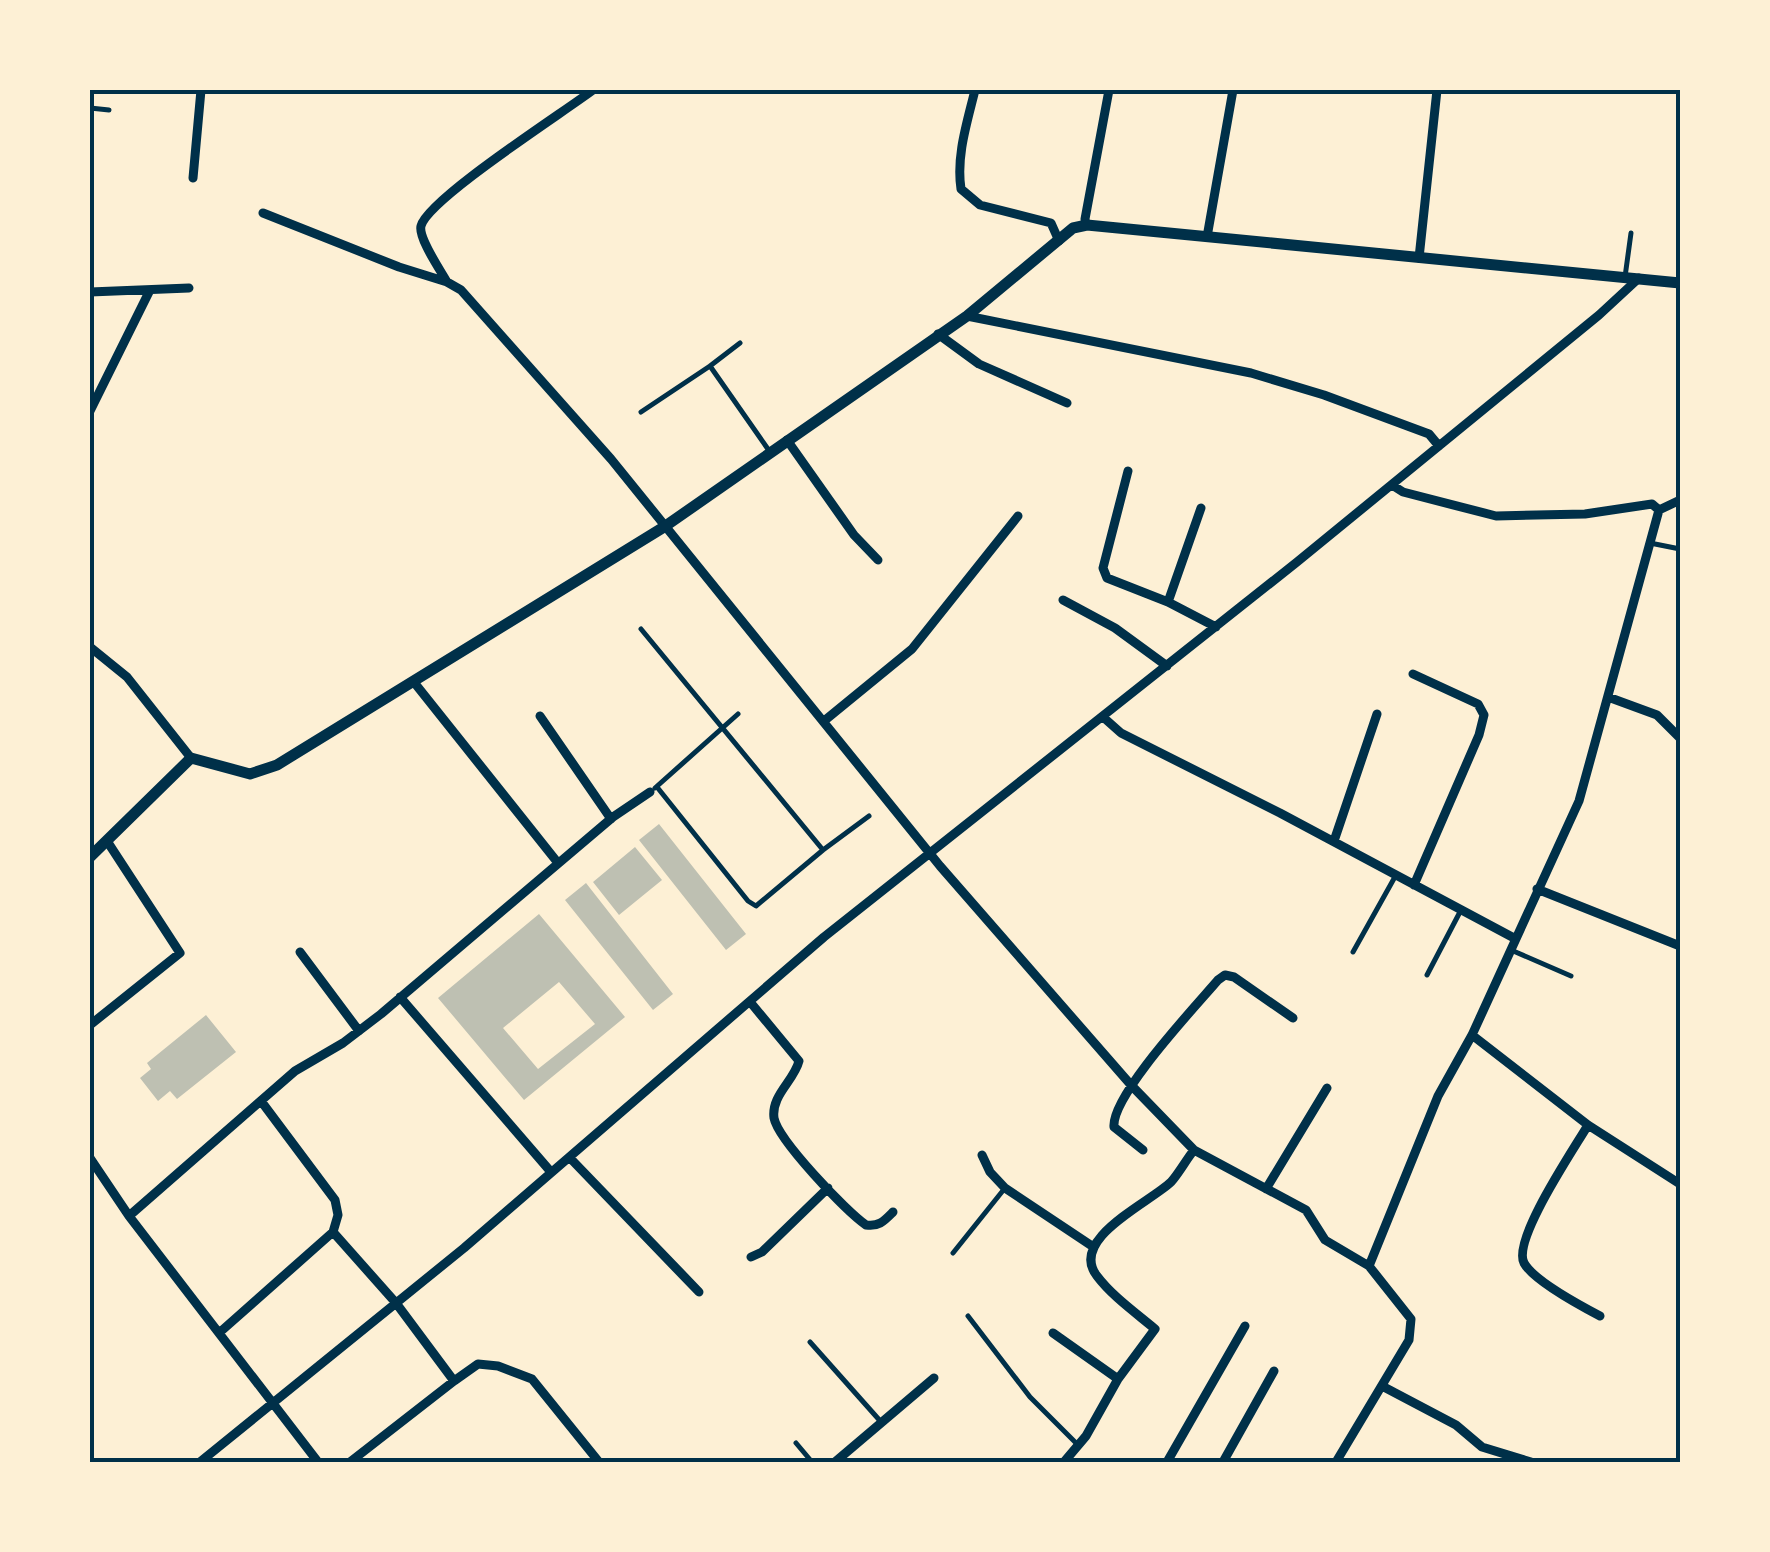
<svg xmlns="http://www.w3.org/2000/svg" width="1770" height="1552" font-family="'Nunito Sans',sans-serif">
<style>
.building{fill:#bec0b2;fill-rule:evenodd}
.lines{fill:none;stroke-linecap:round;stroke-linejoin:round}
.service{stroke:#003049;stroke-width:5}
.minor{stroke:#003049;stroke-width:9}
.tertiary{stroke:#003049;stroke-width:11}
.neatline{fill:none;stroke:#003049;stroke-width:4}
</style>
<rect width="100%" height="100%" fill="#fdf0d5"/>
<path class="building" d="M659,824l87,110 -20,16 -87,-110z
M635,847l27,33 -43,35 -26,-33z
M586,883l87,111 -20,16 -88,-110z
M539,914l86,103 -101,83 -86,-102zM559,982l36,42 -57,45 -35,-41z
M206,1015l30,37 -59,47 -7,-8 -12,10 -18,-23 11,-9 -4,-6z"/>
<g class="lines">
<path class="service" d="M90,108l19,2
M1625,277l6,-44
M710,366l30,-23
M641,412l69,-46 60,86
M1650,543l30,6
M641,629l182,221
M657,787l91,114 8,5 67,-56 46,-34
M655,788l83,-74
M1511,950l60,26
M1353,952l43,-77
M1427,975l34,-65
M953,1253l52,-65
M968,1316l62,81 48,48
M810,1342l72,81
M796,1443l16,19
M764,1461l1,1"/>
<path class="minor" d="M975,90c-8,33 -19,66 -14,99l19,16 71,18 8,18
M193,178l8,-88
M263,213l136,54 48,15 14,8 150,169 329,407 191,219 63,65 112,60 19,30 44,26 42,53 -2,21 -73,122
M1086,225l-1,-6 24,-129
M1207,237l26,-147
M1419,258l18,-168
M447,282c-6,-11 -29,-44 -26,-56 7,-27 143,-114 172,-136
M90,292l99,-4
M967,316l284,57 73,22 105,39 10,12
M938,334l41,30 88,39
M90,411l60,-121
M787,440l67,95 24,25
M1128,471l-25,97 4,10 61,24 48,25
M1392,485l11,7 93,24 89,-2 67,-10 7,6
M1659,510l21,-10
M1063,600l52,28 52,38
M1168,602l33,-94
M90,647l37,30 64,81
M1413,674l65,30 6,11 -5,20 -65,150
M413,681l145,182
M1608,697l49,18 23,23
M540,716l71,103
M1103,717l18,16 159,80 234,125
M824,721l88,-72 106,-133
M1334,841l43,-127
M1537,889l143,57
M300,952l59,79
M400,997l151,175
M751,1003l48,58c-5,20 -28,34 -25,57 4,22 72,93 92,107 13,2 18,-4 27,-13
M90,1025l90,-72 -73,-112
M1472,1035l116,90 92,59
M261,1101l74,99 3,15 -5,17
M1588,1125c-14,24 -76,115 -64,138 10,18 57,43 76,53
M1143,1150l-29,-23c-3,-31 81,-120 104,-147l7,-5 9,2 59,41
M982,1155l8,17 15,16 87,58
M90,1158l39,58 189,246
M570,1158l129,134
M1266,1189l61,-101
M129,1216l166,-145 48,-28 38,-29 232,-197 37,-25
M333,1232l63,71 58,78 24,-17 20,2 34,13 67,83
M751,1257l11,-5 66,-64
M1369,1266l69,-170 34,-61 107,-234 80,-291
M219,1333l114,-101
M1053,1333l65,46
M1382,1386l74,39 26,22 49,15
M200,1462l264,-214 360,-311 473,-375 302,-247 40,-37
M350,1462l104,-81
M835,1462l99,-84
M1064,1462l22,-26 32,-57 37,-50c-19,-16 -43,-33 -58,-53 -29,-37 52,-73 74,-94 8,-9 15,-22 23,-32
M1167,1462l78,-136
M1223,1462l51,-91"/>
<path class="tertiary" d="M90,857l101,-99 59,16 27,-9 387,-238 303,-211 106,-88 14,-3 593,58"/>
</g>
<rect width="1770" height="1552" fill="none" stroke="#fdf0d5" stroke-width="185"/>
<rect x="92" y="92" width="1586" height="1368" class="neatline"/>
</svg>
